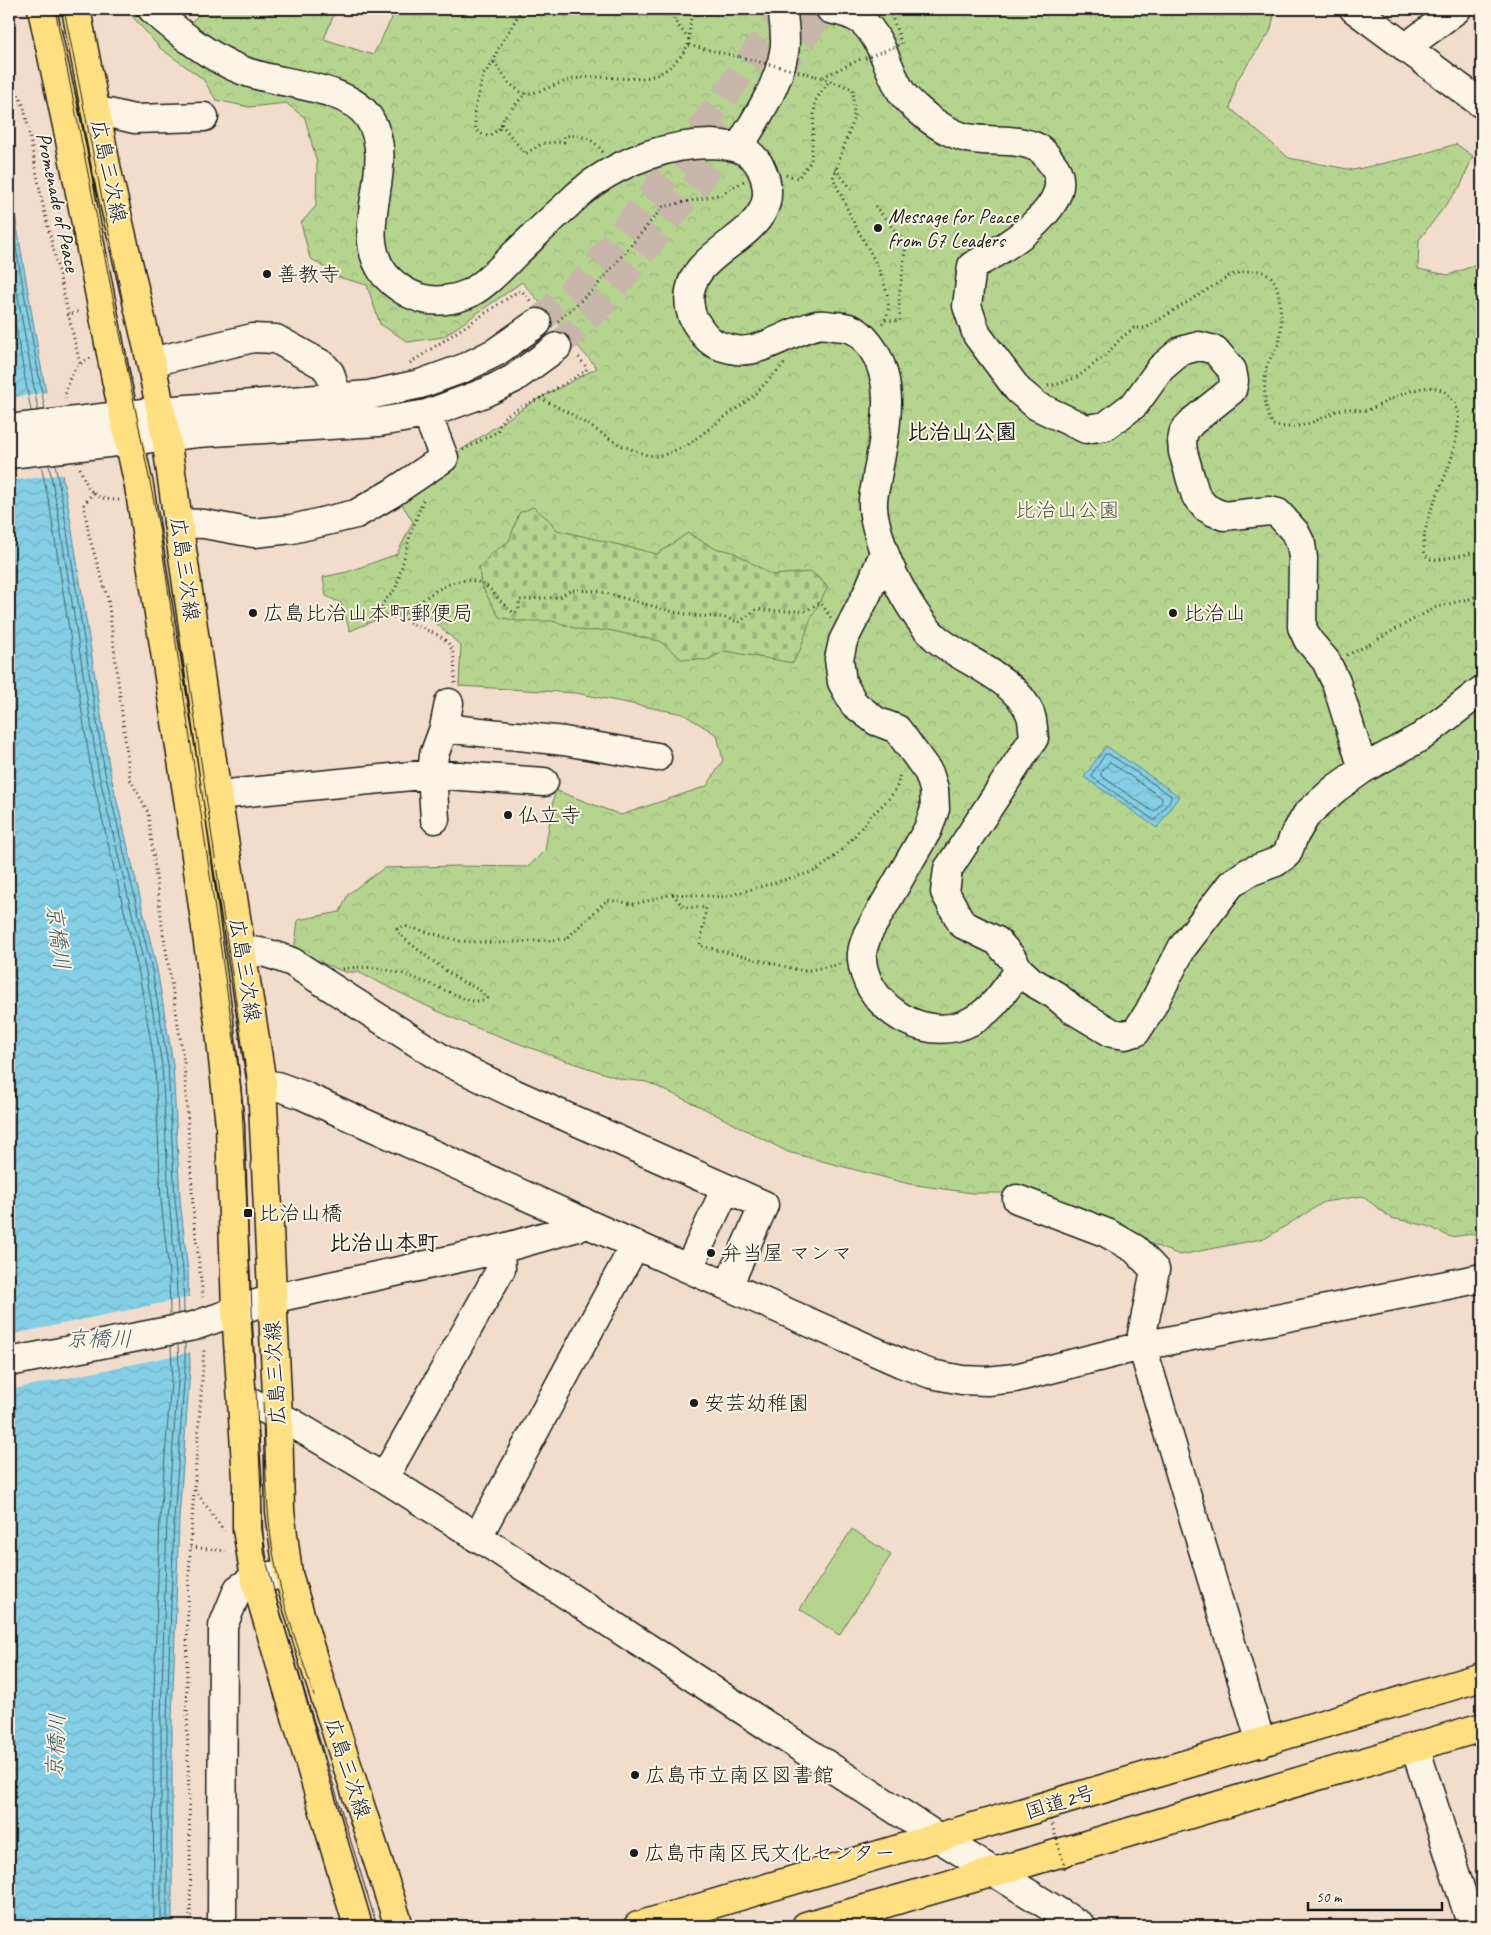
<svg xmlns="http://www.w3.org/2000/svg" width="1491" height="1935" font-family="Caveat,'Klee One',sans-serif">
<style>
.forest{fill:url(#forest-crowns);stroke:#687856}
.cemetery{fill:url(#cemetery-stones);stroke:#687856}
.garden{fill:#b5d58f;stroke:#687856}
.water{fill:url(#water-waves);stroke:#5a8795}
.pier{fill:#f2ddcc}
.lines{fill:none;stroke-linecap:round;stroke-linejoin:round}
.shore{stroke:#46646c;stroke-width:1}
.minor-tunnel{stroke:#c7b6a9;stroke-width:28;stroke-dasharray:28 14;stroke-linecap:butt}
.minor-casing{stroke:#1c1c1c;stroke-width:31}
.major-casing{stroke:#1c1c1c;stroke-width:31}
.highway-casing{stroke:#1c1c1c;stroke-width:31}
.path{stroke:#1c1c1c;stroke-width:3;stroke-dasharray:1 4;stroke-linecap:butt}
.minor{stroke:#fcf5e5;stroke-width:28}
.major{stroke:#ffdf80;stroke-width:28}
.highway{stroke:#ffdf80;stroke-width:28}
.tram{stroke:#1c1c1c;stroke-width:1}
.path-bridge{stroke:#1c1c1c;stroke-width:3;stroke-dasharray:1 4;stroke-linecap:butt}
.poi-dot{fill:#1c1c1c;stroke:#fcf5e5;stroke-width:2}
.labels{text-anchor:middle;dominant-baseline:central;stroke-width:4;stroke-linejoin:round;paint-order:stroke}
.street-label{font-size:21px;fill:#1c1c1c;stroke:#fcf5e5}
.poi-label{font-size:21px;fill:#1c1c1c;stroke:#fcf5e5;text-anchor:start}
.park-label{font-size:21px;fill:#4a543e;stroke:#fcf5e5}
.neighbourhood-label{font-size:22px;font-weight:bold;fill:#1c1c1c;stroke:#fcf5e5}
.water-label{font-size:22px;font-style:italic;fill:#405b62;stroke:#fcf5e5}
</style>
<defs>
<pattern id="forest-crowns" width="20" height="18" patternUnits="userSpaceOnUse" patternTransform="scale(1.25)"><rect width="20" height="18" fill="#b5d58f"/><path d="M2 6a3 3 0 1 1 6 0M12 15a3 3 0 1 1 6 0" fill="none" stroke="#9bb67b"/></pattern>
<pattern id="cemetery-stones" width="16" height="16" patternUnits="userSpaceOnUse" patternTransform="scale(1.25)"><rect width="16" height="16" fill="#b5d58f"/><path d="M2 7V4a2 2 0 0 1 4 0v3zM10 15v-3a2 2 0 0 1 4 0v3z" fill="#9bb67b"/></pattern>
<pattern id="water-waves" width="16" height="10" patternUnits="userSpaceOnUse" patternTransform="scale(1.25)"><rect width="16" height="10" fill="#84cfe5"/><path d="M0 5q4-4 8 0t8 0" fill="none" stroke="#71b1c4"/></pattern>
</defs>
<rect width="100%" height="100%" fill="#f2ddcc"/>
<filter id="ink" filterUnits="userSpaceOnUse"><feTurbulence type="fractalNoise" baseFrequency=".02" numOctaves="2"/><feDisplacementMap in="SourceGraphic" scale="10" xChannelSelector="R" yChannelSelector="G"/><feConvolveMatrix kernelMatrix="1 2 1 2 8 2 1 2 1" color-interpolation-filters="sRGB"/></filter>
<g filter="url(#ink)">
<path class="forest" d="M126,9h12l8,8 40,17 7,-14 13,-11h57l6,5 16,-2 5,-3h46l-12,30 49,16 19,-37 -1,-9h881l3,3 -5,20 -33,48 -7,28 59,50 64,12 63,-14 40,-12 17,12 -12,29 -42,55 -1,29 30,6 34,-12v970l-32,4 -22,-11 -37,-8 -29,-22 -38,6 -58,36 -86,17 -165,-62h-43l-63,-9 -121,-32 -85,-44 -56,-26 -26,-3 -63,-21 -89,-33 -38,-17 -73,-36h-13l-51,-20 4,-32 42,-8 8,-18 36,-26 70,-2 74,1 17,-17 10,-60 66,25 86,-29 16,-26 -6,-25 -34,-21 -107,-21 -117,-7 2,-40 -37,-34 -37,3 -37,16 -9,-28 -15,-7 -3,-19 24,-5 50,-18 16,-32 -16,-26 39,-29 98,-66 63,-33 -75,-86 -79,55 -35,5 -28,-18 -13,-39 -29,-8 -28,-19 -9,-35 15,-17 1,-43 -12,-45 -19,-15 -37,4 -33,-7 -13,-21 -43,-31z"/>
<path class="cemetery" d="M533,507l15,12 9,11 100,24 31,-21 26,15 19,4 39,23 40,-3 16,15 -17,31 -11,32 -7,13 -68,-12 -18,9 -26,-1 -21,-18 -52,-11 -23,1 -33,-10h-35l-18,-4 -18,-32 -2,-17 13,-15 17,-12 10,-28z"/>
<path class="garden" d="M852,1529l39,26 -52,80 -39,-26z"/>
<path class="water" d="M9,180l30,176 29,149 42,267 47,197 16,95 7,135 8,73 2,97 -11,150 -7,201v206h-163z
M1106,746l73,50 -22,32 -73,-51z"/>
<path class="pier" d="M49,392l16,82 -56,7v-83z
M191,1297l1,55 -183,38v-55z"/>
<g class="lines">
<path class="shore" d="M9,209l36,201
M9,246l29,164
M9,290l22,121
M55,464l8,42 42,267 47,197 16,95 7,135 8,72 1,41
M41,465l9,43 42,268 47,197 16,93 6,134 8,73 1,42
M49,465l8,42 42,268 47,197 16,93 7,135 7,73 2,41
M1106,754h3l62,42v3l-15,20 -2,1 -62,-43v-3z
M1110,762l52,36v3l-7,10h-3l-51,-35v-3z
M154,1926l-1,-206 7,-202 12,-149 -1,-23
M161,1926v-206l6,-201 12,-150 -1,-25
M167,1926v-206l7,-201 11,-150v-26"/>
<path class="minor-tunnel" d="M776,74l48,-65
M537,323l51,-47 85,-108 114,-159
M557,347l47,-46 91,-115 43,-59"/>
<g class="minor-casing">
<path id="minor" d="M152,9c27,24 58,49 92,62 36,14 104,14 125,47 31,48 -20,111 16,157 9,10 22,19 35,23 16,5 35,2 50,-5 17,-9 32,-26 45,-39 17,-16 33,-32 50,-47 8,-8 17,-16 26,-23 34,-24 78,-40 120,-40 21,1 40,4 50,24 6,12 9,29 2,42 -18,36 -81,48 -73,97 2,9 1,8 6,16 12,19 18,23 40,27 25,4 56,-20 81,-25 5,-1 11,0 17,1 13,1 21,2 30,12 36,39 21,92 13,139 -1,8 -4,17 -4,25 -1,13 7,38 11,50 9,26 32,69 53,87 28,23 78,39 93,74 3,7 3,17 4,25l-86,131 -3,23 17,32 35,17 15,17 7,12c-16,24 -33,50 -63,57 -42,10 -91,-25 -94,-68 -1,-9 3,-17 6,-26l60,-104 7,-20 -1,-20 -5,-16 -32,-44 -21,-8 -22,-17 -12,-22 -3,-23 4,-18 24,-47 17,-41
M830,9c10,2 24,6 32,12 21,18 25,49 40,72 5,7 13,14 19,19 12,11 30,22 46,26 23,5 49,-1 71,10 5,2 9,9 13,14 35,40 -51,89 -79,104l-5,40 10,29 41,55 19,16 49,23 20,-3 29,-22 26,-36 20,-17 18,-5 16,4 17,20 2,11 -2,9 -39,31 -9,10 -2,10 1,11 8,28 5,16 9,11 9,5 10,4 45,-5 9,2 17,19 6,12 2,14 -1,69 6,13 18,21 10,21 27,87
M1354,9l128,95
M1407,49l10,-10 40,-30
M97,114l12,-1 25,6 70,-2
M739,147c18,-30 39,-60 45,-95 3,-13 -1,-30 -1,-43
M151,362l102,-24 23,1 47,26 7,8 7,24
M9,429l152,-18 208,-16 51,-11 44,-16 32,-16 41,-29
M9,454l188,-21 182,-11 48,-8 57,-21 29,-14 44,-32
M178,523l26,1 50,9 38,-4 64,-15 36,-21 52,-35 -17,-44
M444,728l120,13 93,16
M217,795l215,-21 112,8
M435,819l-3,-45 2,-19 10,-27 5,-25
M242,951c19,-1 32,4 50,11l152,98 69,33 251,112 -36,81
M1019,970l12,11 24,14 17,14 40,24 13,2 11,-3 13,-20 33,-64 49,-64 18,-12 27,-10 11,-8 7,-18 13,-22 28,-25 28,-20 58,-32 61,-47
M262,1084l15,2 25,9 286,129
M1017,1199l90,34 28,16 20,21 -13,64v12l119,397
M693,1259l33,-71
M9,1362l185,-36 77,-27 229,-50 88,-25 313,139 30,11 31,6 25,1 28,-3 127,-32 340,-68
M243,1398l51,26 90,54 111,70 444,290 142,88
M384,1478l117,-209 -1,-20
M477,1538l158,-293
M1415,1747l57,179
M222,1926l1,-300 15,-37 17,-11 33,-4"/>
</g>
<g class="major-casing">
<path id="major" d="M42,9l27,126 47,244 23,107 49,312 31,224 11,103 6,186 11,168v50l8,49 103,348
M76,9l31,162 44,191 15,75 51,358 45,289 16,332 2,95 8,63 29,98 82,254"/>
</g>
<g class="highway-casing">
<path id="highway" d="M638,1926l844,-249
M806,1926l223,-64 453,-135"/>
</g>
<path class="path" d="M522,9l-25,42 -3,11 15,21 13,10c18,2 35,-11 52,-14 48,-9 82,19 114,-34l52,12
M678,9l-4,11 15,20
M688,45l4,-36
M9,46l4,37 11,24 18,94 38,163
M494,62l-11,13 -9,39 2,16 7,5 6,1 10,-7 6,-13 21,-23
M816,76l37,13 1,29 -21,60c8,16 15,33 23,49 11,20 48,77 25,97
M823,77l40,-19
M501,124l24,30 18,-11 21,-1v-6c18,-2 28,2 39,16
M835,169l19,23
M786,175l12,3 13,-17 4,-60 15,-21
M875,206l31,38 -7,54 1,23 -15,-1
M67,315l14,-4
M558,321l37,-33 68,-81 59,-13 22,-13
M410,363l107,-71 5,-1 10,12
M1048,386l14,-3 17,-7 29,-23 13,-15 13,-10h12l85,-53c30,-9 46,-6 49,29 1,13 2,25 -1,38 -3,10 -11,17 -13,27 -2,19 -3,40 7,56 18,5 35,0 51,-8 7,-3 14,-8 22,-8 7,-1 15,3 22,1 23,-9 64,-38 83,-12 9,11 8,23 6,36 -3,12 -5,26 -10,37 -9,23 -28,59 -22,84l5,4 7,1 45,-9
M540,398l31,16 49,31 27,10 9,1 10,-2 20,-8 66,-49 33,-34
M65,399c2,-19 7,-33 26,-41
M463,450l34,-18 6,-14 8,-6 29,-14 46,-27 1,-3 -10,-13
M80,468c8,23 13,32 39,32
M93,492l-9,13 5,31 19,63 22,180 18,33 14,113 22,137 10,159 9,76
M423,500l-13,36 -14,52 -13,15 -2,8 6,7 16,-3c6,9 13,11 23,15 31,11 28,23 29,53
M403,615c20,-15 51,-45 80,-31 12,7 19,23 32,29l4,-4v-9l41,-3 10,-7 28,1 76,21 23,4 25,1 17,5 18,-13 15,2h34l11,-7 4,-1 10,15
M1347,655l17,-8 70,-39 48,-13
M673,894l10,13 23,1 -6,38 104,25 37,-7
M343,969c44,-9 88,17 128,32h10l6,-3c-9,-12 -17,-11 -29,-19 -20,-13 -38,-28 -57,-43l-4,-7 8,-3 55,15 38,2 68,-4 41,-39 28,4 38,-10 51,3 88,-25c24,-11 42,-36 59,-56 8,-8 18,-16 24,-26 3,-5 5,-12 4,-18
M195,1490l29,41
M191,1547l35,4
M190,1926c2,-106 -6,-211 -2,-317 2,-87 11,-174 16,-260"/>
<use href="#minor" class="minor"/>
<use href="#major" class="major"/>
<use href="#highway" class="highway"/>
<path class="tram" d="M55,9l104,518 82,560 23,465 14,53 99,321
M64,9l59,294
M187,665l60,413
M263,1402c3,50 2,101 10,150 8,49 26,97 41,144"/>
<path class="path-bridge" d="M740,57l76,19
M865,58l37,-14 -13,-35
M1042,1791l24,80"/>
</g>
</g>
<g class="poi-dot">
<circle cx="878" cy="228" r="5"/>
<circle cx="267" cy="274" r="5"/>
<circle cx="253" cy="613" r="5"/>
<circle cx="1173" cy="613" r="5"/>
<circle cx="508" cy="815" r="5"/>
<rect x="243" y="1208" width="10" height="10" rx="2.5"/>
<circle cx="711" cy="1253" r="5"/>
<circle cx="694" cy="1403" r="5"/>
<circle cx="635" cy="1775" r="5"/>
<circle cx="634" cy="1853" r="5"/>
</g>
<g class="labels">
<g class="street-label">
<text transform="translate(109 171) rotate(78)">広島三次線</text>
<text transform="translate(58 202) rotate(78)">Promenade of Peace</text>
<text transform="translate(185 569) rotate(82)">広島三次線</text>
<text transform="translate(245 970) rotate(81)">広島三次線</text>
<text transform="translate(275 1373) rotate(-93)">広島三次線</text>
<text transform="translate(348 1768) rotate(72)">広島三次線</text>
<text transform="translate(1060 1802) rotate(-17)">国道2号</text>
</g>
<g class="poi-label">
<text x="888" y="216">Message for Peace<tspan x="888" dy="24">from G7 Leaders</tspan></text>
<text x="277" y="274">善教寺</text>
<text x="263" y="613">広島比治山本町郵便局</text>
<text x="1183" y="613">比治山</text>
<text x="518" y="815">仏立寺</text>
<text x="258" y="1213">比治山橋</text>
<text x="721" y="1253">弁当屋 マンマ</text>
<text x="704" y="1403">安芸幼稚園</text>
<text x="645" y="1775">広島市立南区図書館</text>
<text x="644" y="1853">広島市南区民文化センター</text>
</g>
<g class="park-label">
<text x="1067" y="510">比治山公園</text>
</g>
<g class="neighbourhood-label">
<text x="962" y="432">比治山公園</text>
<text x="384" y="1243">比治山本町</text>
</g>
<g class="water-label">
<text transform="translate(58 937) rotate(83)">京橋川</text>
<text x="99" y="1339">京橋川</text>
<text transform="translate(56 1746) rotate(-87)">京橋川</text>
</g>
</g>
<rect width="1491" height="1935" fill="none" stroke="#fcf5e5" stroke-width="30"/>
<rect x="15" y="15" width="1461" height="1905" fill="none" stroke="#1c1c1c" stroke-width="2" filter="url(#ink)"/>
<path d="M1308 1902v8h134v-8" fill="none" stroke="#1c1c1c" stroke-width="2.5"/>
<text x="1316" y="1902" font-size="15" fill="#1c1c1c" stroke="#fcf5e5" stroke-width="4" paint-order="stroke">50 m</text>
</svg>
